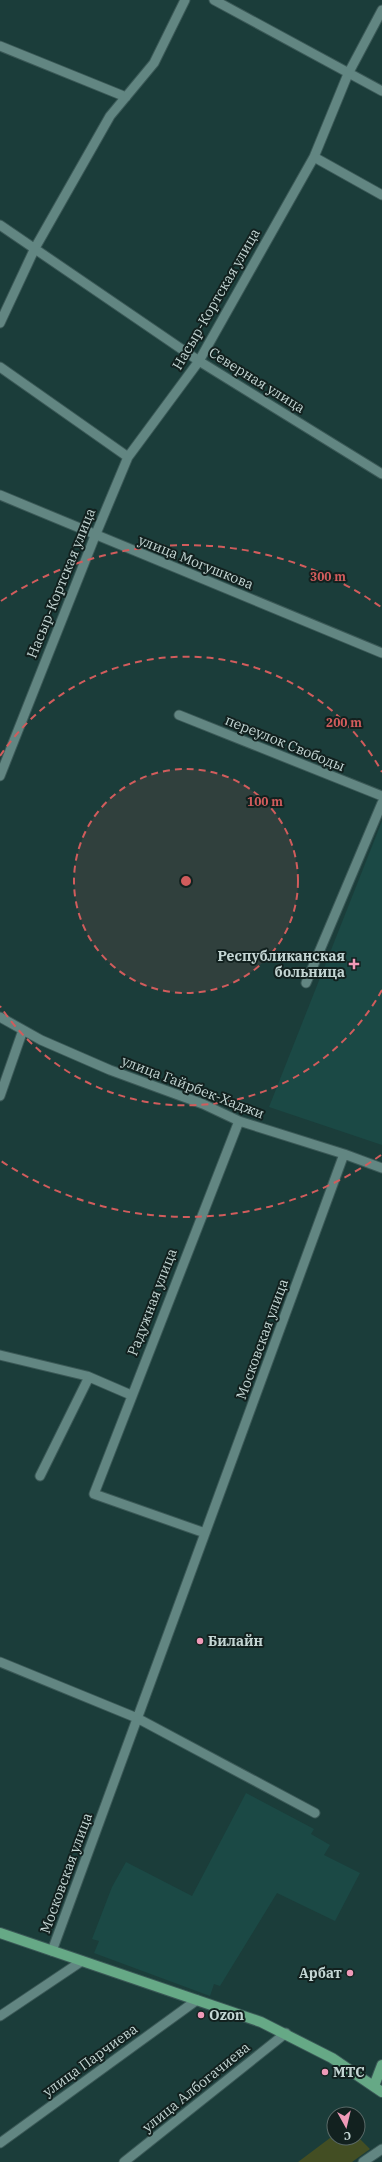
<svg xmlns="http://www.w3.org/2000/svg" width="382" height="2162" font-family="'IBM Plex Serif',serif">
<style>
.built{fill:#1b4945}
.green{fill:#434e23}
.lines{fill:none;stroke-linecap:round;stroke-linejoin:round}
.minor-casing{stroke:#3b5957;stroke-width:11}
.major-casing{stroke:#3b5957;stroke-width:12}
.minor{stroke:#628682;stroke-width:9}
.major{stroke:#66a986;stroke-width:10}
.ring{fill:none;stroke:#d15c5c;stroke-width:2;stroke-dasharray:7 5}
.poi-dot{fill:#ef9ab8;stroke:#12211f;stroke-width:1.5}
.labels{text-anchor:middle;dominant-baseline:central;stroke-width:4;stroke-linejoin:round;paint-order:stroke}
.street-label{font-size:14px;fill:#c4d6d4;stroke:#12211f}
.poi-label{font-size:14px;font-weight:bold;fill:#c4d6d4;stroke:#12211f;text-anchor:start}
.centre{fill:#d15c5c;stroke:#12211f;stroke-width:2}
.ring-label{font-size:12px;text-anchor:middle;font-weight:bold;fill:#d15c5c;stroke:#12211f;stroke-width:4;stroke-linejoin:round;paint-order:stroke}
</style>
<rect width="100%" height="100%" fill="#1b3d3a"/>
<path class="built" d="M382,821v324l-113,-38z
M246,1793l68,36 -3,5 19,11 -6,10 36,18 -25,48 -58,-28 -57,93 -6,-2 -4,12 -116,-43 5,-12 -7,-2 20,-52 14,-25 66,34z"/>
<path class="green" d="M334,2135v3l24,-1 12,12 -18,13h-54z"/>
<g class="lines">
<g class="minor-casing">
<path id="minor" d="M214,0l168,91
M0,46l126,51
M314,157l68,38
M0,225l199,136 183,113
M0,323l35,-75 75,-132 44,-53 31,-63
M0,367l128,90
M0,495l382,158
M179,715l203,81
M0,776l95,-240 33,-79 71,-96 115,-204 34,-83 34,-64
M306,983l76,-180
M0,1017l41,23 69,30 93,34 36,17 105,33 38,14
M0,1096l23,-66
M0,1355l87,21 44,19
M40,1476l49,-99
M205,1533l-111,-39 145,-373
M0,1662l137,56 178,95
M52,1951l292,-797
M0,2016l82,-55
M0,2143l197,-143
M124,2162l162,-129
M363,2162l19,-13"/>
</g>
<g class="major-casing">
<path id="major" d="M0,1933l261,89 71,36 50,34
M374,2086l8,-21"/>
</g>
<use href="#minor" class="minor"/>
<use href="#major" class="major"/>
</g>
<circle cx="186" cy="881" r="112" fill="#d15c5c" fill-opacity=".12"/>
<g class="ring">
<circle cx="186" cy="881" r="112"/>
<path d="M382 990A224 224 0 0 1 0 1006M0 756A224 224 0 0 1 382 772"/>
<path d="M381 1155A336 336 0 0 1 1 1161M1 601A336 336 0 0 1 381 607"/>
</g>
<g class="poi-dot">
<path d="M352 958h4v4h4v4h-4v4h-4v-4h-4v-4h4z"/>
<circle cx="200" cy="1641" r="4"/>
<circle cx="350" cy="1973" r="4"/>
<circle cx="201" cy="2015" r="4"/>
<circle cx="325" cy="2072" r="4"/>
</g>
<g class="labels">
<g class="street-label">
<text transform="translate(216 299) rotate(-60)">Насыр-Кортская улица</text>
<text transform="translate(257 380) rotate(32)">Северная улица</text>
<text transform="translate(196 562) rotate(22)">улица Могушкова</text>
<text transform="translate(61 583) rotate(-68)">Насыр-Кортская улица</text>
<text transform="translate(285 743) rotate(22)">переулок Свободы</text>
<text transform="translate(193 1087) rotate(21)">улица Гайрбек-Хаджи</text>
<text transform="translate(152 1302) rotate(-69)">Радужная улица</text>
<text transform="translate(262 1339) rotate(-70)">Московская улица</text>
<text transform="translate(66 1873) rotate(-70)">Московская улица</text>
<text transform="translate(90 2060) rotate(-36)">улица Парчиева</text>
<text transform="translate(196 2087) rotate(-39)">улица Албогачиева</text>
</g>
<g class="poi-label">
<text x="345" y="956" text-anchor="end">Республиканская<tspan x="345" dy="16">больница</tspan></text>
<text x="208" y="1641">Билайн</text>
<text x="342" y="1973" text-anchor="end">Арбат</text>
<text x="209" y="2015">Ozon</text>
<text x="333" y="2072">МТС</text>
</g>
</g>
<circle cx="186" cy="881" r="6" class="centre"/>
<g class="ring-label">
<text x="328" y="581">300 m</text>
<text x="344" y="727">200 m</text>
<text x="265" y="806">100 m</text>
</g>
<g transform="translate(346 2126) rotate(172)"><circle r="19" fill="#12211f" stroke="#596967"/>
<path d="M0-3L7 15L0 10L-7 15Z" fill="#ef9ab8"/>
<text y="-6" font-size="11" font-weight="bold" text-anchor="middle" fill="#c4d6d4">С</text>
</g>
</svg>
